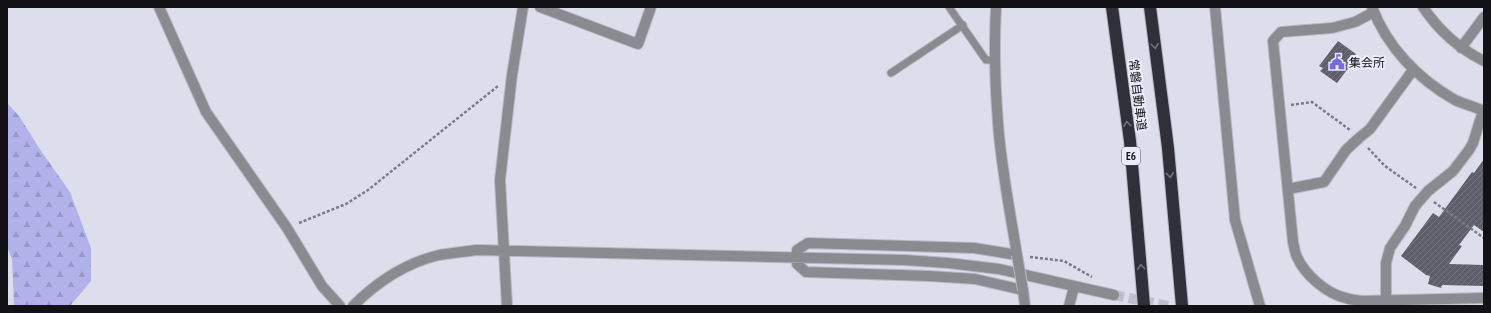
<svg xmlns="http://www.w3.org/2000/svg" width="1491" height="313" font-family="'PT Sans Narrow','Noto Sans JP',sans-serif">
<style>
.forest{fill:url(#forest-firs)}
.building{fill:url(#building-hatch)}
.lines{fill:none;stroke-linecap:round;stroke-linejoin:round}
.street-tunnel{stroke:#bebfcc;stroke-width:10;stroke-dasharray:10 5;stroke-linecap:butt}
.lane-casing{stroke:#b8b9c5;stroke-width:9}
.street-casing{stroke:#b8b9c5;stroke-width:12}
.highway-casing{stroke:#b8b9c5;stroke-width:14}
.path{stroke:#7a7b85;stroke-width:2.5;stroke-dasharray:3 2;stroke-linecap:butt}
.lane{stroke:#8a8b91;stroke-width:7}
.street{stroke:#8a8b91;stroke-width:10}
.highway{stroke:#30303b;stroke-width:12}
.street-bridge-casing{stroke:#b8b9c5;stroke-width:12;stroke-linecap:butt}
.street-bridge{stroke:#8a8b91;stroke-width:10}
.oneway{stroke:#71717e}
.labels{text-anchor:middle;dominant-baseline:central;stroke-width:4;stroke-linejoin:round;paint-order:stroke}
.shield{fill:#eaebf9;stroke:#52525a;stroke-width:1}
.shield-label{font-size:11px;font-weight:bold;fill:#111116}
.poi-label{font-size:12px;fill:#111116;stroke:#eaebf9;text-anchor:start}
.street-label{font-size:12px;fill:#111116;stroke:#eaebf9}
</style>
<defs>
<pattern id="forest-firs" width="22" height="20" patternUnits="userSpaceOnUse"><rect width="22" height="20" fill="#b1b2e9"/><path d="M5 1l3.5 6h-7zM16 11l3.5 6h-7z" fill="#9798c7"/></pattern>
<pattern id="building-hatch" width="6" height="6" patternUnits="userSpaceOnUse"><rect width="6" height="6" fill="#5e5f6b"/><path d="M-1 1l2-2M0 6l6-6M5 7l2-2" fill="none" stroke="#74757e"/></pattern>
</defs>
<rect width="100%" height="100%" fill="#dddeec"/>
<path class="forest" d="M7,103l12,13 22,35 29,41 21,56v33l-21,25h-56l-2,-47 -5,-12z"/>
<path class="building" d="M1338,41l18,13 -2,3 2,1 -19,25 -17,-12 3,-3 -4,-2z
M1484,159v73l-10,-7 -15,20 3,1 -13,18 35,1v21l-42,-1 -1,3 -13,-4 2,-8 -4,-1 -25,-19 32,-43 6,4 33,-45 2,1z"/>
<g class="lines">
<path class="street-tunnel" d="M1114,295l54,11"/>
<g class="lane-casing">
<path id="lane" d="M949,7l37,53h9
M891,73l72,-48"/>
</g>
<g class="street-casing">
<path id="street" d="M159,7l47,105 81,116 35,58 18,20
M540,7l98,37 13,-37
M996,7c-2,38 -1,78 2,116 3,44 12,88 19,132l-43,-7 -166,-5 -11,7v14l9,8 123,4 46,3 48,11 2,16
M1215,7l20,213 25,86
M1372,7c15,40 46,72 83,93 9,4 20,7 29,11
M1423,7c16,24 35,41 61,54
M1374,12l-19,10 -23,6 -51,4 -8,9 20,201c1,5 2,11 4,15 8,18 30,37 49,41 5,2 11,2 16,3l122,-3
M1461,48l23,-31
M1288,189l36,-7 22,-32 13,-12 11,-9 43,-59
M1386,300v-37l4,-15 15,-22 10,-20 13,-15 25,-20 16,-21 4,-7 10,-32
M353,306c24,-24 53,-43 86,-51 12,-2 25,-3 37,-5l428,10 44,3 51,6 115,26
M507,306l-7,-126 12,-105 11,-68
M1069,306l5,-19"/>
</g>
<g class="highway-casing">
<path id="highway" d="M1112,7l18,134 14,165
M1150,7l18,141 14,158"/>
</g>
<path class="path" d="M1291,105l21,-3 38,28
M1368,148l17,18 31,22
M1434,202l50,36
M299,223l47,-19 22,-14 130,-104
M1030,257l34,4 28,16"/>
<use href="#lane" class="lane"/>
<use href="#street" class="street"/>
<use href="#highway" class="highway"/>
<g class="street-bridge-casing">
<path id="street-bridge" d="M1017,255l6,35"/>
</g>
<use href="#street-bridge" class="street-bridge"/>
</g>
<defs><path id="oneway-chevron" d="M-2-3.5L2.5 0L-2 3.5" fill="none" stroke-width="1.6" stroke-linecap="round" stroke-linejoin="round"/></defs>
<g class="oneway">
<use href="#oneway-chevron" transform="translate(1155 46) rotate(83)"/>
<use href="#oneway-chevron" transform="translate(1127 124) rotate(-97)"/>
<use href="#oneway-chevron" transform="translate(1170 175) rotate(85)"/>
<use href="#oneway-chevron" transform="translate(1141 267) rotate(-95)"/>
</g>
<defs>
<g id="civic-bare" transform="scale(1.2)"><path d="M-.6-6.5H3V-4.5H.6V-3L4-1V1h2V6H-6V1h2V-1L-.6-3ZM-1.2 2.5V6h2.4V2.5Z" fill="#7369e3" stroke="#eaebf9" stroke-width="2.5" paint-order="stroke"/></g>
</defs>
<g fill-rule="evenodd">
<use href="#civic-bare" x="1337" y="62"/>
</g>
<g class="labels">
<rect class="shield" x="1122" y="147" width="18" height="18" rx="3"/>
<g class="shield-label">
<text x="1131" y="156">E6</text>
</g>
<g class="poi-label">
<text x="1349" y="62">集会所</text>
</g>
<g class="street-label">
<text transform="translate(1138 95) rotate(83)">常磐自動車道</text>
</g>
</g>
<rect width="1491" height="313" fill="none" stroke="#111116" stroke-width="16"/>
</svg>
